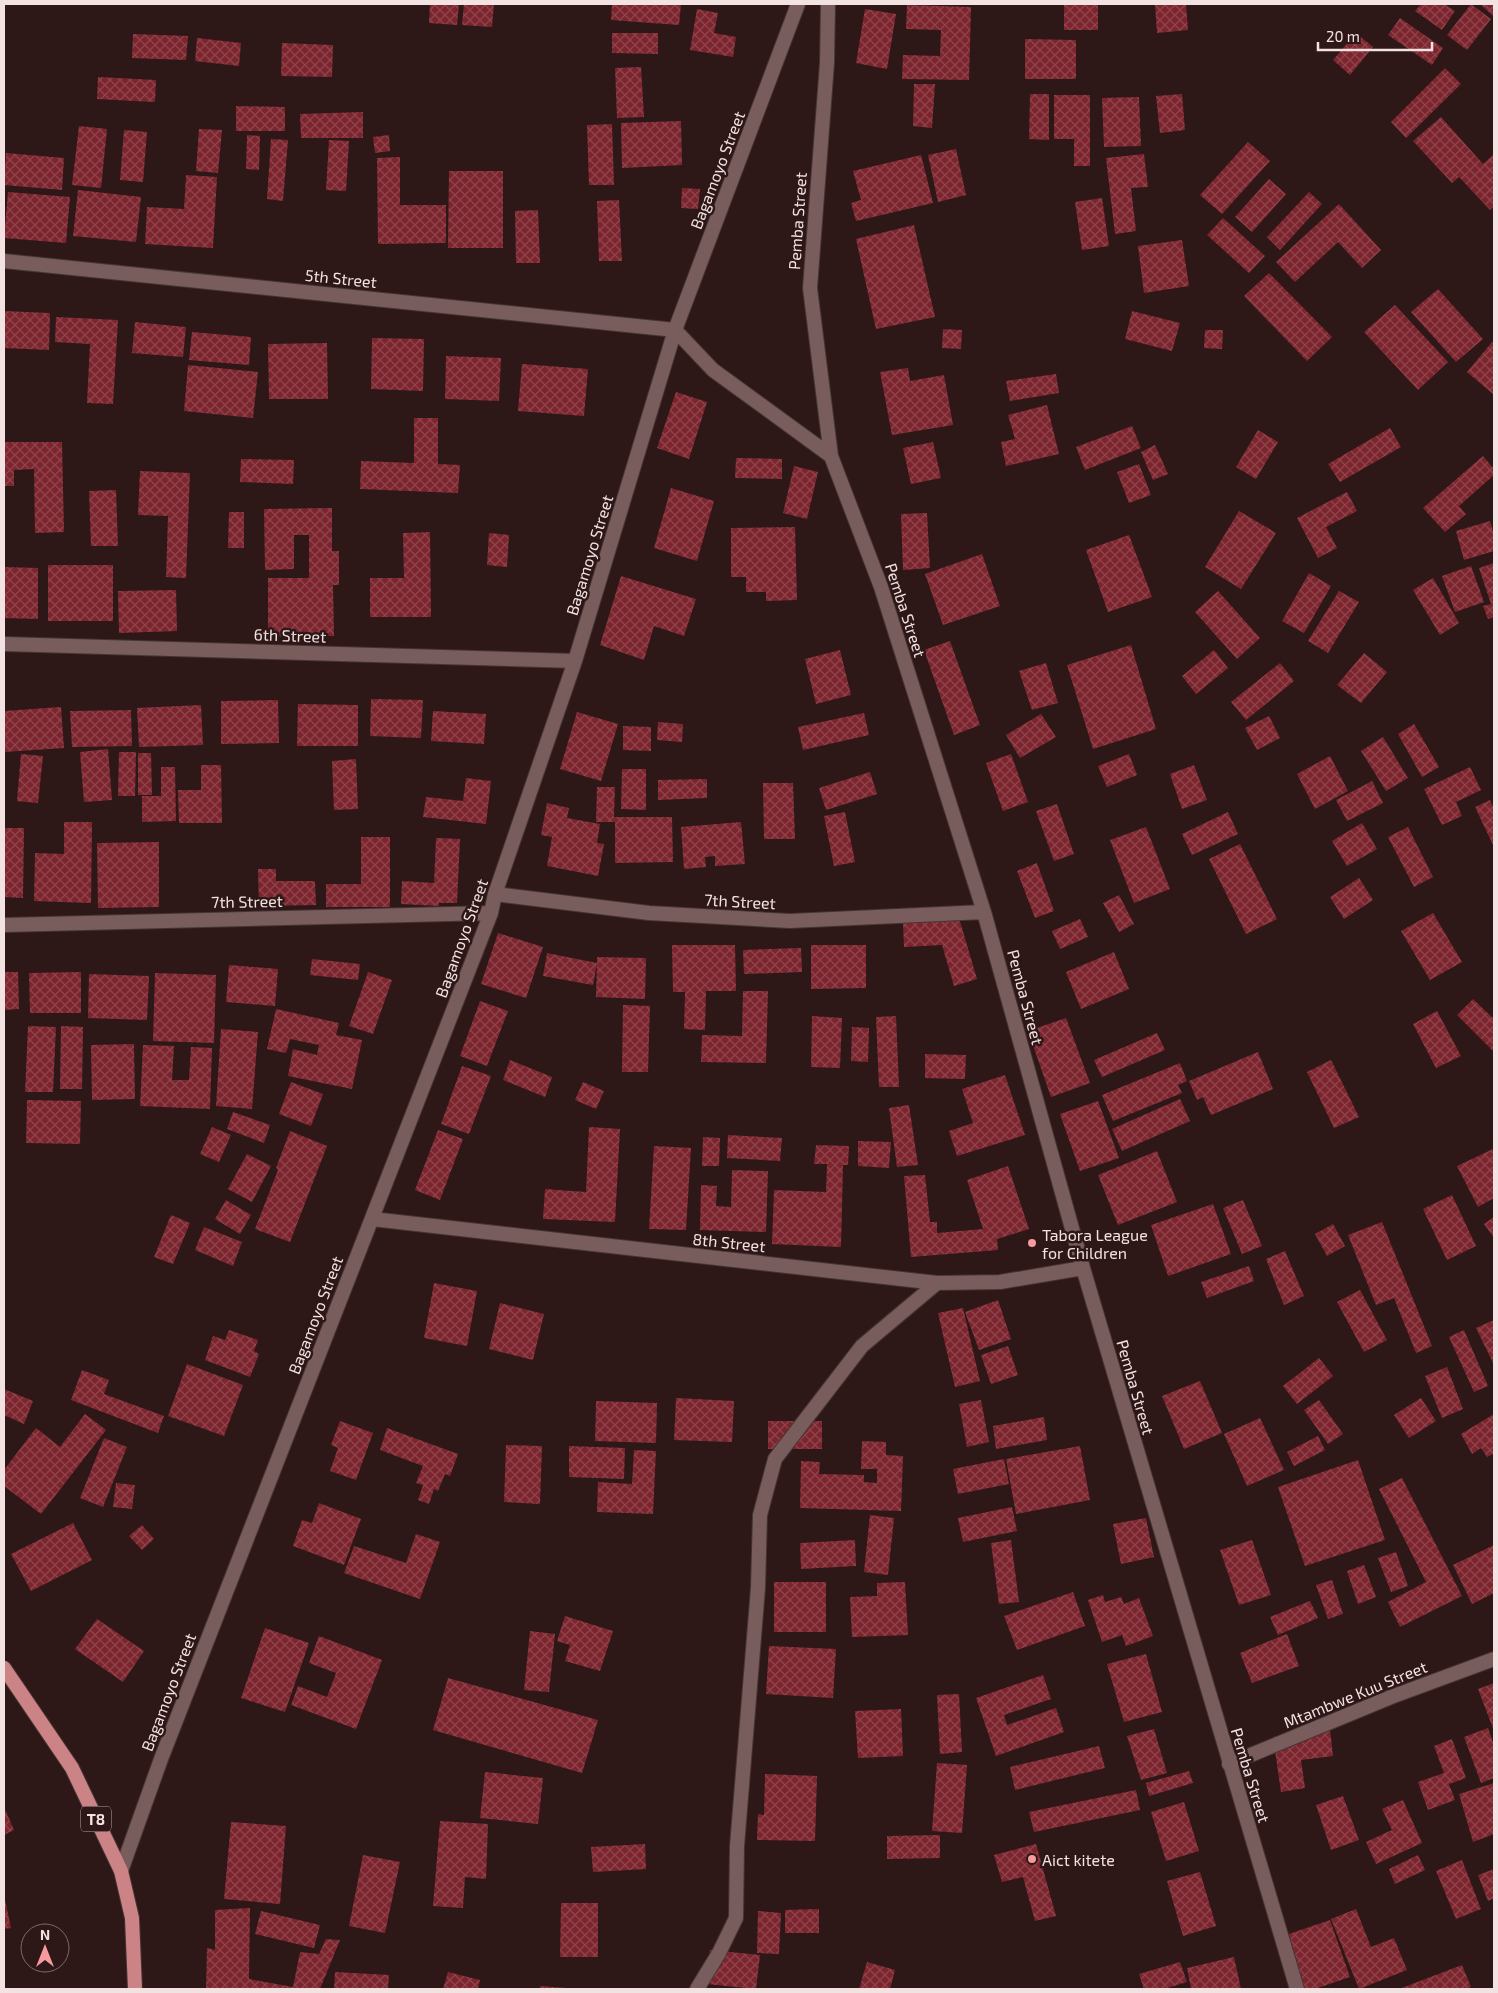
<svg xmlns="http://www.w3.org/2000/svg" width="1498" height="1993" font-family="'Exo 2',sans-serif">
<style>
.building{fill:url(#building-cross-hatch)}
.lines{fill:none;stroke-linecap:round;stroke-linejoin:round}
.minor-casing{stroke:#463435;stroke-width:16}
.trunk-casing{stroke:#463435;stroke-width:16}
.minor{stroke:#795c5c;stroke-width:14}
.trunk{stroke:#cc8386;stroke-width:14}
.poi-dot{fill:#f59b9d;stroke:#2e1717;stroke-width:2}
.labels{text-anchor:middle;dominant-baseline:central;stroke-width:5;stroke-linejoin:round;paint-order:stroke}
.shield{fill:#2e1717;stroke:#b8a5a5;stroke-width:1}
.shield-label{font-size:15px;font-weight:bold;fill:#f3e2e2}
.street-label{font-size:16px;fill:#f3e2e2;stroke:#2e1717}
.poi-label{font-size:16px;fill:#f3e2e2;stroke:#2e1717;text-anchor:start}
</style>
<defs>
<pattern id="building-cross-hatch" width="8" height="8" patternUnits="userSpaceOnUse" patternTransform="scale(1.25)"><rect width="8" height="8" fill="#7c252e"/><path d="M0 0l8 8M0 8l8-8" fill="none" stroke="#8f444c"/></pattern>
</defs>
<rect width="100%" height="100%" fill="#2e1717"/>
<path class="building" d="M430,4h29l-2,21 -28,-2z
M464,4h30l-2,23 -30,-2z
M612,4h69l-2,21 -68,-5z
M1064,4h34v26h-34z
M1155,4h31l2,26 -31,3z
M1421,4h23l11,7 -13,19 -27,-19z
M1471,4l20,15 -24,31 -20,-15z
M1480,4h14v13z
M907,5l64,2 -2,73 -67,-1 1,-24 37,1 1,-26 -35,-1z
M697,9l21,4 -4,20 22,4 -3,20 -43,-7z
M865,9l31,5 -9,55 -31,-6z
M1400,18l43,30 -11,17 -44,-30z
M612,33h46v21l-46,-1z
M1356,33l17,14 -23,28 -17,-15z
M133,34l55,2 -2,24 -54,-2z
M197,38l44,5 -2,23 -44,-5z
M1025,39l51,1v39h-51z
M282,43l51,2 -1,32 -51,-1z
M641,67l3,50 -27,1 -2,-50z
M1445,68l16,16 -55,54 -15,-16z
M98,77l58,3 -1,22 -58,-3z
M914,84h21l-3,44 -19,-2z
M1030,94h19v46l-20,-1z
M1182,94l3,36 -25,3 -4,-37z
M1054,95h36v71h-16v-27h-20z
M1139,97l2,49 -37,1 -2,-49z
M236,106l49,1v24h-49z
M363,112v26h-62l-1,-24z
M1441,117l42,47 11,-10v52l-4,4 -31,-33 -7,6 -39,-42z
M681,121l1,44 -60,3 -1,-45z
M612,124l2,61h-25l-2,-60z
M79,126l28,3 -6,59 -29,-3z
M199,129l23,1 -4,43 -22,-2z
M124,130l23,2 -4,50 -23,-2z
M247,135l13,1 -1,34 -13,-1z
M389,135l1,16 -15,2 -2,-16z
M271,139l17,1 -5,61 -16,-2z
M329,140l20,1 -3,50 -20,-1z
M1248,142l22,19 -48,53 -22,-19z
M956,149l10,46 -28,7 -10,-47z
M6,153l58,5 -2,32 -58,-5z
M1144,154l4,33 -17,1 5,43 -21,3 -9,-76z
M921,155l12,48 -77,18 -5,-18 10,-3 -8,-29z
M400,157v48h46v38l-68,1 -1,-86z
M449,171h54v77h-55z
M186,175l31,2 -4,71 -68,-4 2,-37 37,2z
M1269,179l17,15 -34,38 -17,-15z
M682,188l18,1 -2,20 -17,-1z
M78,190l63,7 -5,45 -63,-6z
M8,192l62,5 -4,46 -62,-5z
M1309,192l13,12 -42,46 -13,-13z
M1102,198l7,48 -27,4 -7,-48z
M619,200l3,61h-23l-2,-60z
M1339,204l42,46 -19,18 -24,-26 -43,40 -19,-20z
M538,210l2,53h-24l-1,-52z
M1223,218l42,38 -16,17 -42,-38z
M914,225l21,92 -59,12 -20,-90z
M1182,240l7,46 -45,7 -6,-47z
M1269,273l63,64 -25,24 -63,-65z
M1438,289l45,50 -27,23 -45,-50z
M1395,305l53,57 -30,28 -54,-58z
M4,311l46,2 -1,37 -45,-2z
M1132,311l48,12 -8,28 -47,-12z
M56,317l62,3 -5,84 -26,-1 3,-59 -35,-2z
M135,322l51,5 -3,30 -51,-4z
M943,329l19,1 -1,19 -19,-1z
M1205,330h18l-1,19 -18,-1z
M192,332l59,5 -2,28 -60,-5z
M372,338l52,1 -1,52 -52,-2z
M1492,342l2,2v51l-27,-23z
M327,343l1,56h-59l-1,-55z
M446,356l55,2 -2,43 -54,-2z
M522,364l66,5 -4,47 -66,-5z
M188,365l70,7 -5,46 -69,-7z
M908,368l2,13 34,-6 9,50 -61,10 -12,-63z
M1056,374l3,19 -49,8 -4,-20z
M676,392l31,10 -18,57 -32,-11z
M1047,405l12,49 -53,12 -5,-24 14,-3 -7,-24z
M414,418h24v46l22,1 -2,28 -98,-4 1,-28 53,2z
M1132,426l9,22 -56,22 -9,-23z
M1390,428l11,19 -61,35 -12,-18z
M1258,430l20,12 -22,37 -20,-12z
M4,442h58l2,90 -29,1 -1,-64 -20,1v16h-10z
M933,442l8,36 -30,6 -8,-36z
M1155,445l13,29 -15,6 -12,-28z
M1483,456l11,13v6l-35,31 7,8 -21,18 -22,-24z
M736,458l46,1v20l-47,-1z
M241,459l53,1 -1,24 -53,-2z
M1139,464l12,31 -22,8 -12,-31z
M794,466l24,6 -11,47 -24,-6z
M140,471l50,2 -4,105 -20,-1 2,-61 -30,-1z
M671,488l43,13 -17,60 -43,-13z
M116,490l2,56h-27l-2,-55z
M1347,492l10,19 -31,16 11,21 -19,10 -21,-40z
M332,508v43h7v34h-6l1,51 -66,1v-59h41v-43h-15v34l-29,1 -1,-61z
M1239,511l37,22 -35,56 -36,-22z
M229,512h15v36h-16z
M927,513l3,55 -27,2 -2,-56z
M1490,521l4,13v17l-30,9 -8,-29z
M795,527l2,73 -31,1v-9h-20v-15h-15v-49z
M430,532l1,85h-61v-39h34l-1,-45z
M489,533l20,2 -2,32 -20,-2z
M1129,535l23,62 -44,15 -22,-62z
M982,554l18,52 -57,19 -18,-51z
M1494,563v54l-6,2 -5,-13 8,-2 -12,-36z
M48,565h65v56h-65z
M1471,566l13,36 -29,10 -13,-36z
M4,567l34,1v51l-34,-1z
M1309,573l22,13 -27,47 -22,-12z
M621,576l75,23 -12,37 -30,-10 -10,34 -44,-15z
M1433,578l26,45 -19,12 -27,-45z
M176,590l1,41 -58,2 -1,-42z
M1218,591l42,47 -23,21 -42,-47z
M1339,591l20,11 -31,51 -20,-12z
M950,641l30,84 -26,10 -30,-85z
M1131,645l25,84 -63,20 -26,-84z
M840,650l11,45 -35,9 -11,-45z
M1214,650l14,18 -32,26 -14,-18z
M1364,653l23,19 -26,31 -24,-18z
M1046,663l12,40 -26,7 -13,-39z
M1280,663l14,18 -48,39 -15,-18z
M371,699l52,1 -2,38 -51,-2z
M278,700l1,43 -58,1v-43z
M298,704l60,1v41h-61z
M201,705l2,40 -64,2 -2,-39z
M61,707l3,41 -60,4v-41z
M131,710l1,36 -60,1 -2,-36z
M433,711l53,3 -2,30 -53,-3z
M577,712l41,12 -17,57 -41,-12z
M864,713l5,22 -66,15 -5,-23z
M1041,714l15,23 -36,21 -14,-23z
M1269,716l11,22 -23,12 -12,-22z
M658,722l25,2 -1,18 -25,-2z
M1414,724l25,43 -17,10 -24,-43z
M623,726l28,1v24l-28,-1z
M1383,737l25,41 -22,13 -25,-40z
M108,749l4,51 -28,2 -4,-50z
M119,752h17l-1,44h-17z
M138,753h13l1,42h-14z
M21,754l22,2 -5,47 -21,-2z
M1011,754l17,48 -25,9 -17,-48z
M1129,754l8,21 -30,12 -9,-21z
M1330,756l18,35 -33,18 -18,-35z
M356,759l2,50 -24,1 -2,-49z
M201,765h20l1,58h-43l-1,-33h23z
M1194,765l13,35 -25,9 -12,-35z
M161,767h14l1,54 -34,1v-26h19z
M1470,767l11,23 -25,12 6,14 -20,9 -18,-36z
M622,769h24v41l-25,-1z
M870,772l7,22 -51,16 -7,-22z
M466,778l25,3 -5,43 -63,-7 3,-20 37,4z
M707,779v19l-49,2v-20z
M1372,781l11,22 -36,18 -11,-21z
M763,783h30l2,56h-31z
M597,787h18l-1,30h58l1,45 -58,1v-41h-19z
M1490,800l4,9v38l-19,-40z
M547,803l22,5 -2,10 33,6 -3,19 7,1 -6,32 -51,-10 5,-29 -11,-2z
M1057,804l17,50 -20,7 -18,-50z
M845,812l10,50 -21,4 -10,-50z
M1228,812l10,22 -46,21 -10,-21z
M64,822h28l-1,81 -57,-2 1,-48 29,1z
M741,822l4,42 -30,2v-10l-10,1 1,10 -22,2 -3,-42z
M1362,823l15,26 -30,17 -15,-25z
M1146,827l24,62 -36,14 -24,-63z
M1408,827l25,50 -19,10 -26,-50z
M4,828h20l-1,70 -19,-1z
M361,837h29v70h-64v-23h35z
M436,838l24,1 -3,64h-18v3l-38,-2 1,-23 32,2z
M159,842v65l-61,1 -1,-65z
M1240,844l37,75 -31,15 -37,-75z
M1037,863l17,48 -19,7 -18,-47z
M258,869h18v12h39l1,24 -57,1z
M1359,878l14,22 -29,19 -14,-22z
M1119,895l15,29 -15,8 -16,-29z
M1433,913l29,49 -32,18 -29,-49z
M959,918l18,61 -23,7 -12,-41 -38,2 -1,-24z
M1080,919l8,18 -28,12 -8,-18z
M498,933l45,14 -17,51 -45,-14z
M672,945h63l1,46h-30l-1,39 -21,-1 1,-37h-12z
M811,945h55v43l-55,1z
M801,948l1,24 -58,2 -1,-24z
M1114,952l15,37 -48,20 -15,-37z
M547,953l50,10v-6l49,1 -1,41 -49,-2 1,-33 -4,21 -50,-9z
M312,959l48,5 -2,16 -48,-5z
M229,965l49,4 -3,37 -49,-4z
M4,972h14l1,37 -15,1z
M81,972v41h-51l-1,-40z
M368,972l24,8 -19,54 -24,-8z
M155,973l61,2 -2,68 -61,-2z
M89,974l60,2 -2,44 -59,-2z
M743,991h25l-2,72 -65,-1 1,-27 40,1z
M1473,999l21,20v33l-37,-37z
M480,1001l28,10 -21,55 -27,-10z
M623,1005l27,1 -2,66h-26z
M276,1009l63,14 -3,12 26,5 -10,49 -64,-13 5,-27 24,6 2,-10 -29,-6 -4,14 -19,-4z
M1437,1011l24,45 -25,12 -23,-44z
M812,1016l30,2 -2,50 -29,-1z
M896,1016l3,71h-20l-3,-70z
M1066,1018l24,65 -39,14 -23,-66z
M28,1026l28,1 -3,65h-28z
M61,1026l22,1 -1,62h-22z
M852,1027l17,1 -1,34 -17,-1z
M221,1029l37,3 -6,77 -36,-3z
M1157,1033l8,17 -63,27 -8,-17z
M134,1044l1,55 -43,1 -1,-55z
M143,1045l31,1 -2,34h17l2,-33 21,1 -2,61 -70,-3z
M1258,1052l15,37 -62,26 -8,-18 -6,3 -8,-19z
M925,1054l41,1 -1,24 -40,-1z
M510,1060l42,17 -7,20 -42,-17z
M1331,1060l28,57 -25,11 -27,-56z
M1180,1063l7,18 -9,4 4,8 -69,28 -11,-26z
M462,1066l29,10 -22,58 -28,-10z
M1005,1075l20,60 -68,21 -8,-25 24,-8 -11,-34z
M291,1082l32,12 -12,32 -32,-12z
M583,1082l21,9 -8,18 -21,-9z
M1180,1099l10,22 -68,30 -10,-22z
M27,1100l54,1 -1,43 -54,-1z
M1098,1101l21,57 -39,13 -20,-57z
M909,1105l9,60 -21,2 -8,-59z
M233,1112l37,13 -6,18 -37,-14z
M212,1127l19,8 -12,27 -19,-8z
M589,1127l31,2 -5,93 -72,-3 2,-30 41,3z
M438,1130l25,9 -23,61 -25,-10z
M290,1131l37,15 -37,96 -35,-13 23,-59 -2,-2z
M728,1135l54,3 -2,23 -53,-3z
M703,1137l17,1 -1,28h-17z
M858,1141l33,1 -2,26 -31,-2z
M816,1145l33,1 -1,19h-5l-2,82 -69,-3 2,-54 52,2 1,-28h-13z
M654,1146l37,2 -5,82 -37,-1z
M1493,1149l1,49 -16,9 -21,-41z
M1157,1151l20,51 -59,23 -20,-50z
M247,1154l24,12 -19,36 -24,-13z
M1008,1166l21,63 -32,10 1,11 -87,7 -7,-81 21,-1 5,47h7v11l46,-4 -16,-49z
M732,1170l36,1 -2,61 -66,-2 1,-45 16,1 -1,20 15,1z
M1452,1195l24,51 -29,14 -24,-51z
M226,1200l25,15 -11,19 -25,-15z
M1243,1200l19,46 -20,8 -19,-46z
M1213,1204l18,50 -63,22 -17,-51z
M171,1215l19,8 -17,41 -19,-7z
M1494,1217v21l-10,-14z
M1382,1222l50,124 -16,7 -22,-55 -18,7 -28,-70z
M1333,1224l12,22 -18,10 -12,-22z
M204,1227l38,15 -9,24 -38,-16z
M1285,1251l19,45 -20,9 -18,-46z
M1249,1266l5,15 -47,17 -6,-16z
M434,1283l43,8 -10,55 -43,-8z
M1360,1290l27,50 -23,12 -27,-50z
M998,1300l13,39 -32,11 -14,-38z
M500,1303l44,11 -11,46 -44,-11z
M963,1308l17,73 -25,6 -17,-74z
M1494,1320v45l-18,-37z
M229,1330l29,10 -4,11 5,3 -9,23 -45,-17 8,-24 12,4z
M1464,1330l24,56 -14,6 -25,-55z
M1008,1346l10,29 -27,9 -10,-29z
M1319,1358l14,18 -36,28 -14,-18z
M187,1364l56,21 -19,51 -56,-20z
M1447,1367l16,42 -21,9 -17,-42z
M82,1370l27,10 -5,14 60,22 -6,17 -87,-33z
M1200,1381l22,52 -38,16 -22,-53z
M4,1389l29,12 -9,23 -20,-9z
M676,1398l58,3 -2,41 -58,-2z
M1421,1398l15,23 -27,17 -15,-23z
M981,1400l8,42 -22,5 -8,-43z
M1319,1400l24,34 -15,10 -24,-34z
M596,1401l61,2 -1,40 -61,-2z
M85,1414l21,16 -65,84 -37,-28v-16l32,-42 24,19z
M1494,1414v43l-1,-3 -6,3 -6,-9 -9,6 -11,-20z
M1044,1417l3,23 -51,9 -3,-23z
M1260,1418l24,52 -37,16 -23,-52z
M340,1421l33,12 -17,47 -26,-9 8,-23 -7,-3z
M768,1421h54v28h-54z
M387,1428l71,26 -8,22 -5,-2 -7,17 -4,-2 -5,15 -11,-4 5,-15 -7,-2 7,-17 -43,-16z
M1318,1436l7,14 -31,16 -7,-14z
M104,1438l23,9 -24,60 -23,-9z
M862,1441l24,1v13l17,1 -2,55 -101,-3 1,-47 19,1 -1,12 45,1v7l13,1v-14h-16z
M506,1445l36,1 -2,58 -36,-2z
M569,1446l56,2 -1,31 -55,-2z
M1080,1446l10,54 -74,14 -10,-55z
M634,1450l22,1 -3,63 -56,-2 1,-30 34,2z
M1004,1459l5,25 -51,10 -5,-25z
M1358,1460l27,80 -80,26 -27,-79z
M1402,1478l60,118 -62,31 -12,-25 38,-20 -47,-93z
M116,1483l19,2 -3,24 -19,-2z
M319,1503l42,16 -17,46 -51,-19 9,-26 10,3z
M1012,1507l5,24 -54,11 -5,-24z
M870,1515l24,3 -6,57 -24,-3z
M1146,1518l8,39 -33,7 -8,-40z
M73,1523l19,37 -61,31 -20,-37z
M142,1525l12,14 -12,11 -13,-14z
M416,1534l24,8 -20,57 -76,-26 10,-27 52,17z
M855,1540l1,26 -55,3 -1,-26z
M1011,1540l8,62 -20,2 -8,-61z
M1252,1540l19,55 -32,10 -19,-55z
M1494,1545v48l-22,11 -19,-39z
M1396,1552l12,34 -17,6 -13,-34z
M1364,1565l12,32 -18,7 -11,-33z
M1332,1580l11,34 -15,5 -12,-34z
M774,1582h52v50h-52z
M905,1582l3,53 -56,2 -2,-40 27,-1v-13z
M1073,1592l12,34 -68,24 -13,-34z
M1103,1595l2,7 16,-5 3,7 15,-6 14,38 -27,10 -4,-11 -20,7 -14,-42z
M1310,1601l8,17 -40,17 -8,-18z
M565,1616l48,15 -13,40 -35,-10 5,-16 -13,-4z
M97,1619l47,32 -21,31 -48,-33z
M265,1628l44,15 -24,69 -44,-14z
M530,1631l25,3 -6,58 -25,-2z
M1287,1634l12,32 -47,17 -12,-30z
M319,1636l63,24 -26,69 -65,-24 7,-19 29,11 9,-24 -27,-10z
M769,1646l67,3 -3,49 -67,-4z
M1146,1654l16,58 -38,10 -17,-58z
M1043,1675l8,24 -47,16 3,10 49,-17 8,24 -68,24 -20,-58z
M448,1678l150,42 -16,53 -149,-43z
M1494,1683v48l-16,-42z
M959,1694l3,58 -22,2 -3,-59z
M901,1709l2,47 -45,2 -3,-47z
M1488,1728l6,17v33l-13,5 -17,-46z
M1154,1729l13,44 -26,7 -14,-44z
M1330,1729l3,27 -32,4 4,28 -24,4 -8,-55z
M1452,1739l14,39 -17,6 6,16 -27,10 -10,-28 26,-9 -10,-27z
M1099,1746l6,22 -90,22 -5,-23z
M937,1763l30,2 -5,68 -30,-2z
M1189,1771l4,12 -44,13 -3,-13z
M485,1772l58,6 -5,46 -58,-6z
M765,1774l52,2 -2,65 -58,-1 1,-26 6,1z
M1494,1783v51l-21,8 -14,-48z
M1136,1790l4,20 -106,22 -5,-20z
M1343,1796l16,44 -28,10 -15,-45z
M1403,1800l19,43 -46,21 -10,-22 26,-12 -10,-21z
M1184,1802l15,49 -33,10 -15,-49z
M4,1807l10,23 -10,5z
M440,1821l48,3 -2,55 -21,-2 -2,31 -30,-2z
M231,1822l55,4 -6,78 -56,-5z
M940,1835v23l-53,1v-23z
M645,1844l1,25 -53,3 -2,-25z
M1036,1844l20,72 -21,5 -12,-44 -21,5 -8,-27z
M363,1855l37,7 -15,71 -36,-7z
M1418,1855l7,15 -30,14 -6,-15z
M1462,1860l19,49 -25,10 -20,-48z
M1494,1869v29l-6,3 -10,-26z
M1200,1872l16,54 -33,10 -16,-55z
M4,1895l7,33 -7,1z
M561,1903h37v54h-38z
M250,1908l-1,71 44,8 7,-35 19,2 7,-15 14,1 -20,49h-114l1,-41 8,2v-40z
M819,1909v24h-34v-23z
M1356,1909l15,38 23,-9 13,32 -48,19 -28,-70z
M261,1911l59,14 -6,23 -59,-14z
M758,1911l23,2 -2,41 -22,-1z
M1330,1920l20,57 -35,12h-14l-18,-53z
M710,1950l50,5 -4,34 -50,-5z
M1234,1957l7,32h-50l-4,-21z
M867,1962l28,8 -5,19h-31z
M1180,1962l7,20 -23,7h-20l-5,-15z
M1462,1965l9,22 -6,2h-66z
M335,1972l54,3 -1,14h-54z
M448,1972l32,8 -2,9h-35z
M540,1986l27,2v1h-27z"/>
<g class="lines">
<g class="minor-casing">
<path id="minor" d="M828,4l-1,59 -17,225 21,168 50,131 103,325 99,356 214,721
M4,261l671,69 38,40 118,86
M4,644l571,17
M495,894l154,19 141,8 194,-9
M4,925l487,-12
M372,1219l565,64 63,-1 83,-14
M1229,1764l162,-67 103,-38
M121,1871l40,-112 330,-846 4,-19 80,-233 100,-331 123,-326
M697,1989l22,-36 17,-35 1,-72 21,-258 2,-73 15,-56 87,-113 75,-63"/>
</g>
<g class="trunk-casing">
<path id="trunk" d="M4,1668l68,100 49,103 11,47 3,71"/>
</g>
<use href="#minor" class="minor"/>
<use href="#trunk" class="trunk"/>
</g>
<g class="poi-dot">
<circle cx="1032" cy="1243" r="5"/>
<circle cx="1032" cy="1859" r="5"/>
</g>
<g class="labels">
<rect class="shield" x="81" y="1806.5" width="30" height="25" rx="4"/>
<g class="shield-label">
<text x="96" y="1819">T8</text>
</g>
<g class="street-label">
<text transform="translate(717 170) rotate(-69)">Bagamoyo Street</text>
<text transform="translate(797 221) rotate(-86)">Pemba Street</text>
<text transform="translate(341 278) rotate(6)">5th Street</text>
<text transform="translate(589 555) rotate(-73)">Bagamoyo Street</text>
<text transform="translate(906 610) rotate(72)">Pemba Street</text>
<text transform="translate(290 635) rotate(2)">6th Street</text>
<text transform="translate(247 901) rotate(-1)">7th Street</text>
<text transform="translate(740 901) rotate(3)">7th Street</text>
<text transform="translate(461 938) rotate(-70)">Bagamoyo Street</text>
<text transform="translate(1026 997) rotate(75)">Pemba Street</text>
<text transform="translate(729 1242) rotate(6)">8th Street</text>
<text transform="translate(315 1315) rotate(-69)">Bagamoyo Street</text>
<text transform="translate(1136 1387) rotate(74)">Pemba Street</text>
<text transform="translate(168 1692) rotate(-69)">Bagamoyo Street</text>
<text transform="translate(1355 1694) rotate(-22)">Mtambwe Kuu Street</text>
<text transform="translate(1251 1775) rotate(73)">Pemba Street</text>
</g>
<g class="poi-label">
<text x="1042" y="1234">Tabora League<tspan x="1042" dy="18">for Children</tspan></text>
<text x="1042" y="1859">Aict kitete</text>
</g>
</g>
<rect width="1498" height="1993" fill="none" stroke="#f3e2e2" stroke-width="10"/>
<g transform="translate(45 1948)"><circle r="24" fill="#2e1717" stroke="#7d6868"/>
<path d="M0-4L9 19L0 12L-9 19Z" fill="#f59b9d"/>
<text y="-8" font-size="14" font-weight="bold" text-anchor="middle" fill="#f3e2e2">N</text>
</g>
<path d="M1318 42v8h114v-8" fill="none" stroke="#f3e2e2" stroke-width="2.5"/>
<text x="1326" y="42" font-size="15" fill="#f3e2e2" stroke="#2e1717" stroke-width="4" paint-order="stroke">20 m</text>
</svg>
